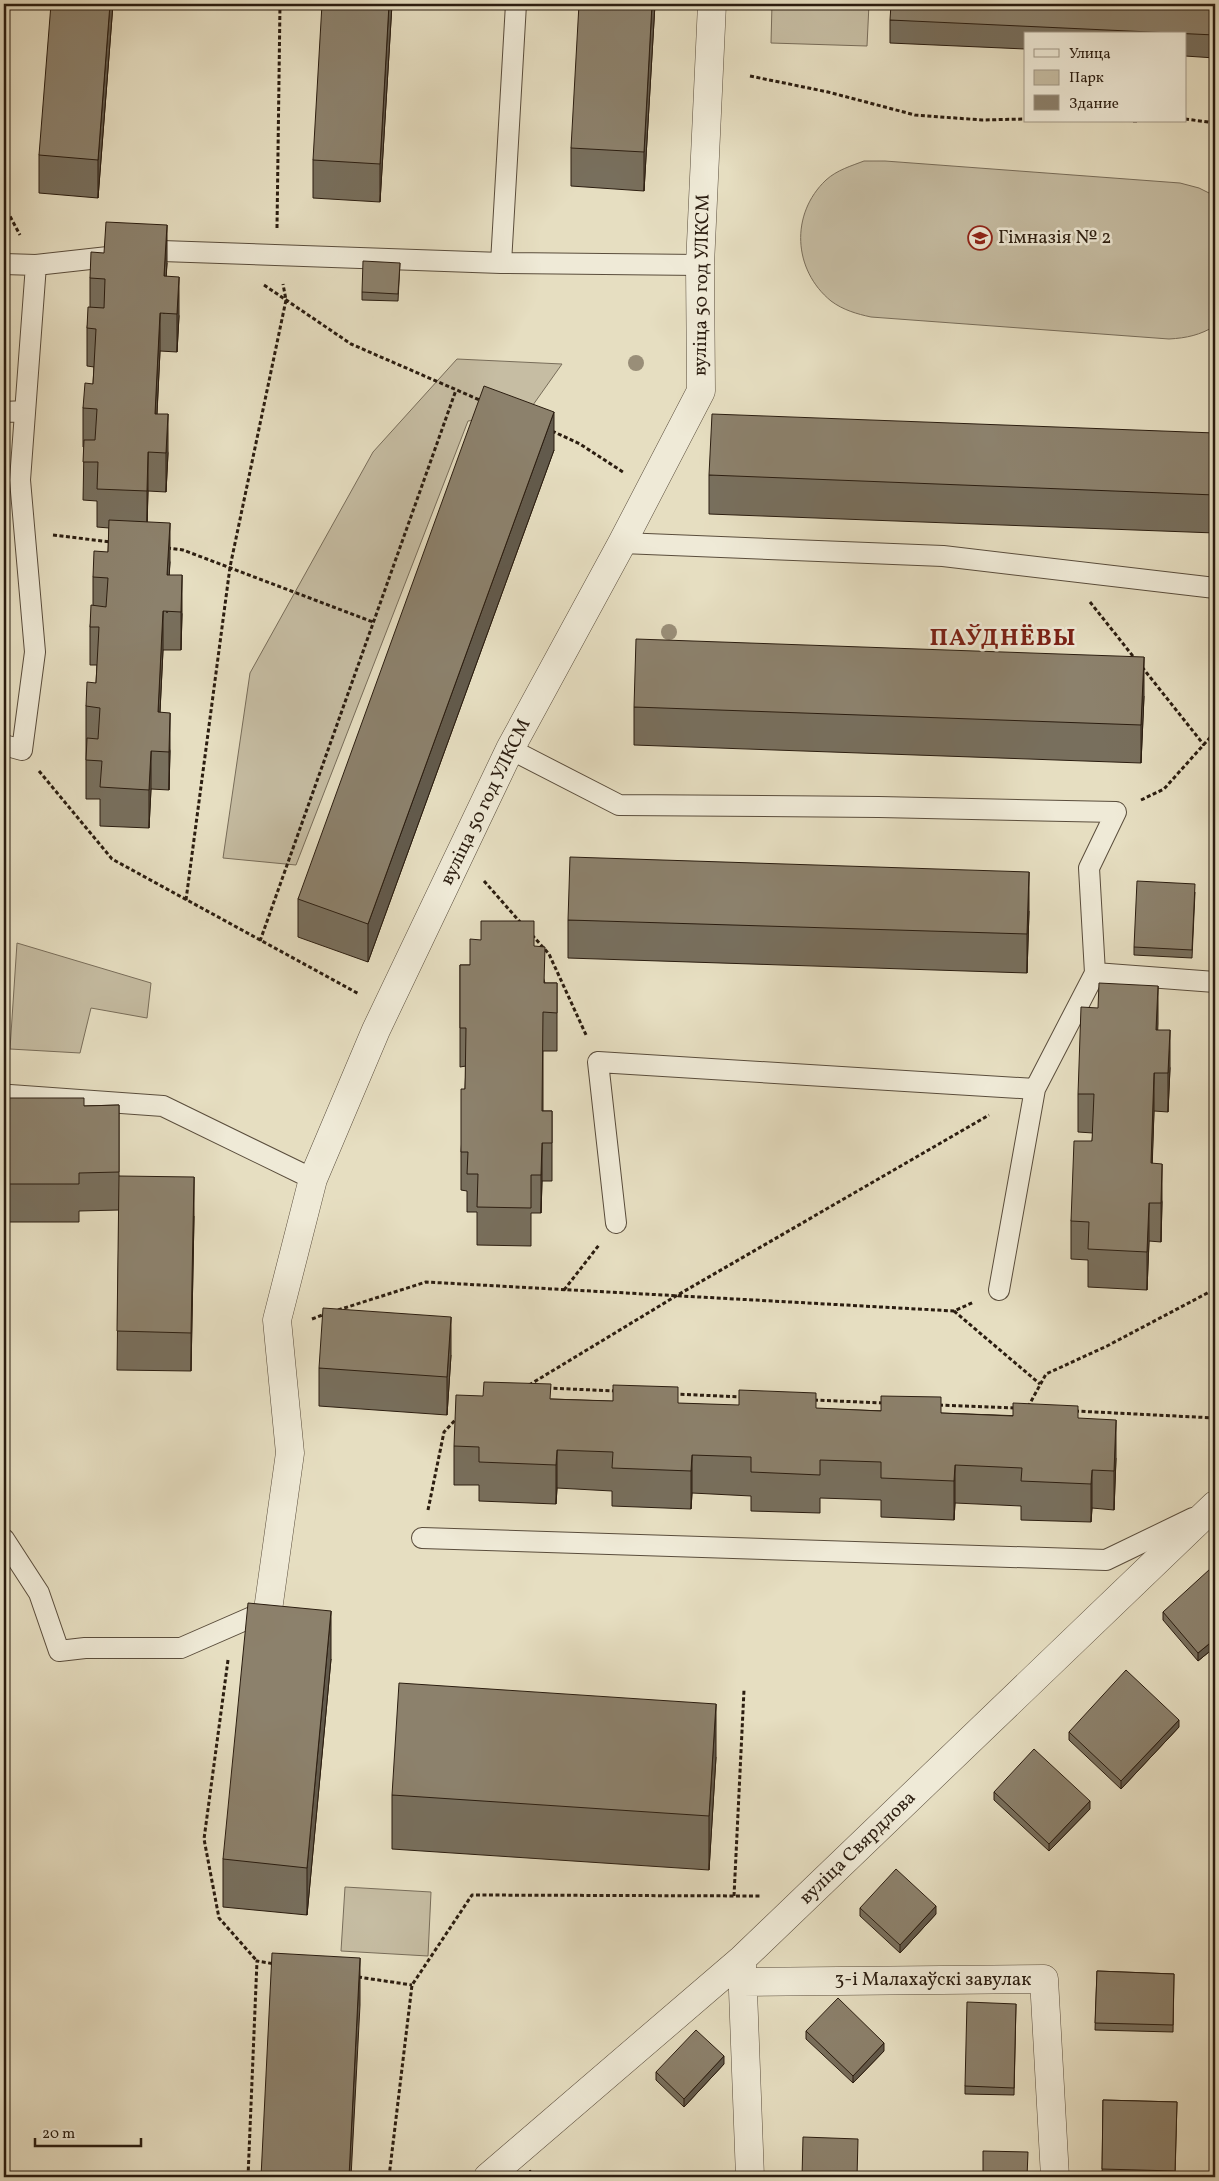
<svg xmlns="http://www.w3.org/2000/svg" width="1219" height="2181" font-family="Vollkorn,serif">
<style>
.green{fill:#c6bda3;stroke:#786d5a}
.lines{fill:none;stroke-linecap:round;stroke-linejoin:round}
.service-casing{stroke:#5a4d3c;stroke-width:22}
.minor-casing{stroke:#5a4d3c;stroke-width:29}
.path{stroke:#2b1d10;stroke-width:3;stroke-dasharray:4 2.5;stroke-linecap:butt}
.service{stroke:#efead7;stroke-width:20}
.minor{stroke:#efead7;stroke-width:28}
.tree{fill:#998e78}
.wall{fill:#786f5d;stroke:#2b1d10}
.shaded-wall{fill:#625a4c;stroke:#2b1d10}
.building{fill:#8c816c;stroke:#2b1d10}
.labels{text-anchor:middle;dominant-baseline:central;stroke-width:5;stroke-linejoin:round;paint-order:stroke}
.poi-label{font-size:19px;fill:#2b1d10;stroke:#efead7;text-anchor:start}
.street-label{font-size:19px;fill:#2b1d10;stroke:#efead7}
.district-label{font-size:24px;font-weight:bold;letter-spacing:1px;fill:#7a1f14;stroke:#efead7}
</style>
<rect width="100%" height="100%" fill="#e6dec1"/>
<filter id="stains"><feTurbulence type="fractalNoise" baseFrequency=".004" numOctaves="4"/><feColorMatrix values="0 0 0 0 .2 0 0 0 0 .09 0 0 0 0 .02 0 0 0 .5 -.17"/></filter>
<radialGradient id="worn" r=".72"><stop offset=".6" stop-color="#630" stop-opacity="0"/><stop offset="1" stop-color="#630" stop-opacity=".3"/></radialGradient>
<path class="green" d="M772,4h97l-2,42 -96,-3z
M864,161h21l295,22 19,5 16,8v130c-15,9 -28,12 -46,13l-298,-22c-14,-3 -28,-7 -40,-16 -38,-31 -41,-87 -5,-121 11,-10 25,-14 38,-19z
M457,359l105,5 -34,48 -60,9 -172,444 -73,-7 27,-185 123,-221z
M17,943l134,40 -4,35 -56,-10 -11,45 -70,-4z
M345,1887l86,5 -3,64 -87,-5z"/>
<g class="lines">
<g class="service-casing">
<path id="service" d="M501,263l15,-259
M4,264l32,1 126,-14 339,12 199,2
M4,412l21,-1
M622,543l321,13 272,32
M4,745l18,5 13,-98 -15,-172 16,-215
M510,749l109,56 260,2 237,5 -27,56 6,105
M10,1095l153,11 150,73
M616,1223l-18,-161 437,27
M999,1290l36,-201 60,-116 120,9
M422,1538l684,22 87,-42
M4,1539l35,54 20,58 26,-3h96l87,-38"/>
</g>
<g class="minor-casing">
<path id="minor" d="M268,1610l22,-157 -13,-133 36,-141 63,-149 134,-281 112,-206 79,-152 -1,-126 12,-261
M742,1964l8,213
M743,1982l301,-3 11,198
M488,2177l254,-218 473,-454"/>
</g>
<path class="path" d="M750,76l78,16 87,23 67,5 43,-1
M1185,119l30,4
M1133,121h4
M4,205l16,30
M277,228l3,-224
M264,285l87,59 131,57
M552,431l28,13 43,28
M53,535l58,7
M167,548l16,2 190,72
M1090,602l46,58
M1142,667l62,78
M39,771l73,88 247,135
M1141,800l23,-11 51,-57
M484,881l37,42
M186,900l44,-333 56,-267 -3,-16
M532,935l17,19 38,83
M260,941l196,-551
M564,1290l35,-45
M338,1310l88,-28 528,29 20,-9
M954,1311l86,73
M312,1319l13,-5
M529,1385l147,-89 313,-181
M547,1388l69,3
M674,1394l69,3
M814,1400l69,3
M939,1405l76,3
M1028,1407l18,-33 61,-28 108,-57
M1075,1411l140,7
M428,1510l16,-78 13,-14
M228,1660l-24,179 15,79 38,43
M734,1896l10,-206
M358,1977l54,8
M248,2177l9,-216 18,3
M389,2177l23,-192 60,-90 288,1"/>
<use href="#service" class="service"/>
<use href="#minor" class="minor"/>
</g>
<g class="tree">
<circle cx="636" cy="363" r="8"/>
<circle cx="669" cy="632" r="8"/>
</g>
<path class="wall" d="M113,4l-15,194 -59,-5v-38z
M392,4l-12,198 -67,-4v-38z
M655,4l-11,187 -73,-5v-38z
M1215,4v54l-30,-2v-22h-160v15l-135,-6v-23z
M104,253l63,10 -1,13 13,40 -2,36 -17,-1 -3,63 11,39 -2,39 -18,-1 -1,31 23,40 -1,13 13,39 -1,36h-18l-3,62 10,39 -1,39 -18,-1 -2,39 -49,-2v-27h-14v-93l10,-23 1,-18h-7v-38l3,-22v-28l15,-25 1,-24 -12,-1v-26l-14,-1 1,-53h-1v-39l10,-24 1,-17 -7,-1v-38l3,-21v-29z
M400,263l-2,38 -36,-1v-8z
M1215,433v100l-506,-19v-39z
M554,450l-186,512 -70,-25v-38z
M1144,696l-3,67 -507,-18v-38z
M1195,892l-3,66 -58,-3v-8z
M1029,911l-2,62 -459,-15v-38z
M534,946l11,37h12v68h-14v60h9v70h-10l-1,32h-10v33l-54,-1v-33h-10v-21l-6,-1v-38l4,-63 1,-23 -6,1v-102h10z
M1158,1030l12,38 -2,44 -14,-1 -2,52 10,39 -1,40 -12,-1 -2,49 -59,-3v-27l-17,-1v-38l21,-80 1,-8 -15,-1v-38z
M4,1098l80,8 35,-1v71l75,40 -3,155 -74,-1 2,-160 -40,1v11h-71v-20h-4z
M451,1355l-4,60 -128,-9v-38z
M551,1399l527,19 38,40 -2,52 -22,-2 -1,14 -70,-2v-14l-66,-3 -1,17 -73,-3v-17l-61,-2v15l-69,-2v-15l-59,-3 -1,16 -79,-3v-15l-55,-3 -1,16 -77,-3v-16h-25v-39z
M1215,1575v72l-17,14 -35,-41v-8z
M331,1659l-24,256 -84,-8v-48z
M1179,1727l-58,62 -52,-49v-8z
M716,1757l-7,113 -317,-21v-54z
M994,1792l96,17 -41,42 -55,-51z
M860,1908l76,6 -36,39 -40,-37z
M1097,1971l77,3 -1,58 -78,-2z
M1016,2004l-2,91 -49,-1v-8z
M806,2031l78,20 -31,32 -47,-44z
M724,2064l-40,43 -28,-27v-8z
M1103,2100l74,2 -2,75h-73z"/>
<path class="shaded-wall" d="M110,4h3l-15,194v-38z
M389,4h3l-12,198v-38z
M652,4h3l-11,187v-39z
M167,225v38l-3,51v-38z
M179,277v39l-2,36v-38z
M160,313v38l-5,101v-38z
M554,412v38l-186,512v-38z
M168,414v39l-2,39v-39z
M148,452v39l-1,39v-39z
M170,523v39l-3,51v-38z
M182,575v39l-1,36v-38z
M163,611v39l-5,101v-39z
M1144,657v39l-3,67v-38z
M170,713v38l-1,39v-38z
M151,751v38l-2,39v-38z
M1029,872v39l-2,62v-39z
M1158,986v38l-2,44v-38z
M1170,1030v38l-2,44v-39z
M1154,1073v38l-3,91v-39z
M542,1143v38l-1,32v-38z
M1162,1164v38l-1,40v-39z
M194,1177v39l-3,155v-38z
M1149,1203v38l-2,49v-38z
M451,1317v38l-4,60v-38z
M1116,1420v38l-2,52v-39z
M557,1450v38l-1,16v-39z
M692,1455v38l-1,16v-38z
M955,1465v38l-1,17v-39z
M1092,1470v38l-1,14v-38z
M331,1611v48l-24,256v-47z
M1215,1639v8l-17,14v-8z
M716,1704v53l-7,113v-54z
M1179,1720v7l-58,62v-8z
M1090,1801v8l-41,42v-7z
M936,1906v8l-36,39v-8z
M360,1958v47l-9,172h-2z
M884,2043v8l-31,32v-7z
M724,2056v8l-40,43v-8z"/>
<path class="building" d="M51,4h59l-12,156 -59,-5z
M322,4h67l-9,160 -67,-4z
M579,4h73l-8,148 -73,-4z
M891,4h324v31l-325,-15z
M106,222l61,3 -3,51 15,1 -2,37 -17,-1 -5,101h13l-2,39 -18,-1 -1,39 -50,-2 1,-27h-15l1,-22h11l2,-31 -14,-1 2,-25 8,1 3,-55 -9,-1 1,-21 16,1 1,-29 -15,-1 1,-26 13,1z
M363,261l37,2 -2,31 -36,-2z
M484,386l70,26 -186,512 -70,-25z
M712,414l503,19v62l-506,-20z
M109,520l61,3 -3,52h15l-1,37 -18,-1 -5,101 12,1 -1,39 -18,-1 -2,39 -49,-3 2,-26 -16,-1 1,-22 11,1 2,-31 -14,-2 1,-24 9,1 3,-56h-9l1,-22 15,2 2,-29 -15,-1 1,-26 14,1z
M636,639l508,18 -3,68 -507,-18z
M570,857l459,15 -2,62 -459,-14z
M1137,881l58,3 -3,66 -58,-3z
M481,921h53v25l11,1 -1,36h13v30l-14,-1 -1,99h10v32h-10l-1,32h-10v33l-54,-1 1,-33h-11l1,-22h-7v-63h4l1,-61h-6v-63h10v-26l11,1z
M1099,983l59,3 -2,44h14l-2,43h-14l-3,90 11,1 -1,39h-12l-2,49 -59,-3 1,-27 -18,-1 3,-80h18l2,-47h-16l3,-87 17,1z
M4,1098h80v8l35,-1v67l-40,1v11h-71v-20h-4z
M119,1176l75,1 -3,156 -74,-2z
M323,1308l128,9 -4,60 -128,-9z
M484,1382l67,2 -1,15 63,2v-16l65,2v16l61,2v-15l77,3v15l65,3v-15l60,1v16l72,3v-13l65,3v12l38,2 -2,51 -22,-1 -1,14 -70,-3 1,-13 -67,-3 -1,16 -73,-3v-16l-61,-2v15l-69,-3v-15l-59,-2 -1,16 -79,-3 1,-16 -56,-2 -1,15 -77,-3v-15l-25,-1 2,-51 27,1z
M1210,1569l5,6v64l-17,14 -35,-41z
M248,1603l83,8 -24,257 -84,-9z
M1126,1670l53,50 -58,61 -52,-49z
M399,1683l317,21 -7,112 -317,-21z
M1034,1749l56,52 -41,43 -55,-52z
M896,1869l40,37 -36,39 -40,-37z
M272,1953l88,5 -11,219h-88z
M1097,1971l77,3 -1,51 -78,-2z
M838,1998l46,45 -31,33 -47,-45z
M967,2002l49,2 -2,84 -49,-2z
M696,2030l28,26 -40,43 -28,-27z
M1103,2100l74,2 -2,69 -73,-2z
M803,2137l55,2 -1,38h-55z
M983,2151l45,1 -1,25h-44z
M530,2170l8,7h-14z"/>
<defs>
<g id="school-ring" transform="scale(1.25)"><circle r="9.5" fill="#efead7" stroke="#8f2418" stroke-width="1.5"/><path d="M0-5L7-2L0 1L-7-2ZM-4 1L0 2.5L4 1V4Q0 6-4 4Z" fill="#8f2418"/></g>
</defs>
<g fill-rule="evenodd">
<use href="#school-ring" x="980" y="238"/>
</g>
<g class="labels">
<g class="poi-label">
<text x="998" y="238">Гімназія № 2</text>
</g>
<g class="street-label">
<text transform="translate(702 285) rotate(-89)">вуліца 50 год УЛКСМ</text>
<text transform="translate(486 802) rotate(-64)">вуліца 50 год УЛКСМ</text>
<text transform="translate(858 1848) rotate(-44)">вуліца Свярдлова</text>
<text x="933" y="1980">3-і Малахаўскі завулак</text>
</g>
<g class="district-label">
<text x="1003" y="639">ПАЎДНЁВЫ</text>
</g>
</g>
<rect width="1219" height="2181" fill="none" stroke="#e6dec1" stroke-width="20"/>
<rect x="5" y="5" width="1209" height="2171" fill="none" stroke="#2b1d10" stroke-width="2.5"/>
<rect x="10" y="10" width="1199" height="2161" fill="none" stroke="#2b1d10"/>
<rect x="1024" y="32" width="162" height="90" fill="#efead7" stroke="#a19887"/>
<rect x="1034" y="49" width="25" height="8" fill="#efead7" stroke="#a19887"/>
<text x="1069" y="58" font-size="15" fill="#2b1d10">Улица</text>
<rect x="1034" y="70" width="25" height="15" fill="#c6bda3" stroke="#a19887"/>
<text x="1069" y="82" font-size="15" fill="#2b1d10">Парк</text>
<rect x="1034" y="95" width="25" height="15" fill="#8c816c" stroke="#a19887"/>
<text x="1069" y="108" font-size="15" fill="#2b1d10">Здание</text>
<path d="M35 2138v8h106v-8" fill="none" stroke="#2b1d10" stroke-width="2.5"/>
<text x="42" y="2138" font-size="15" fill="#2b1d10" stroke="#efead7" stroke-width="4" paint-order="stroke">20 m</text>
<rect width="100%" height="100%" filter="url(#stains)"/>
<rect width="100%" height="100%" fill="url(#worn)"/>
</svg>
